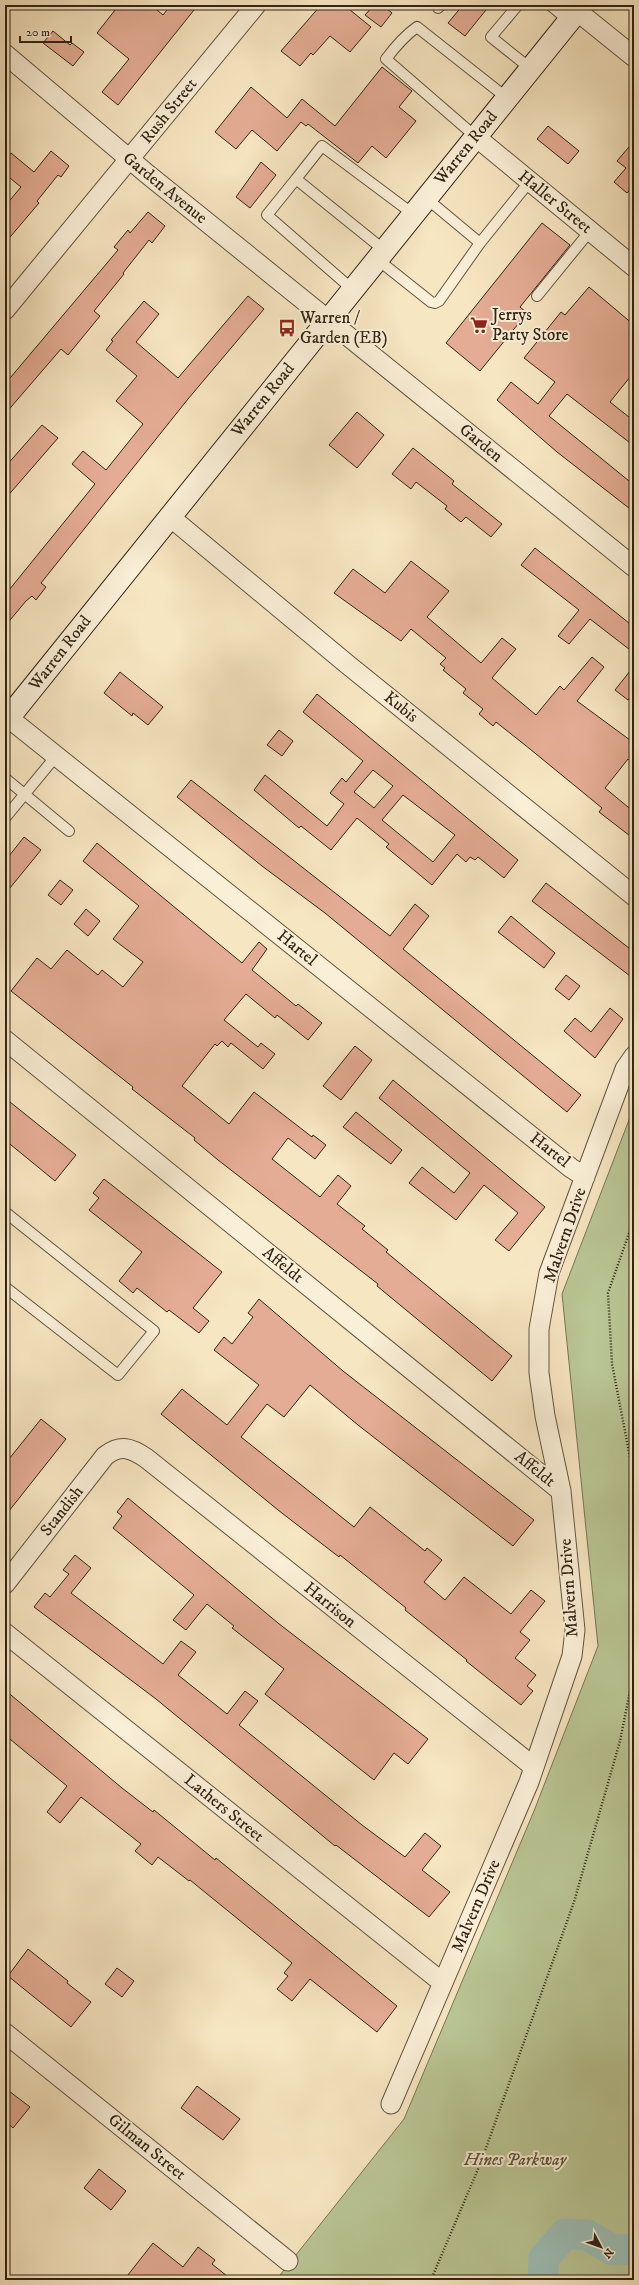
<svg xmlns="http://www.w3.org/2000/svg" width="639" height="2285" font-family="'IM FELL DW Pica',serif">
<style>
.green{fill:#bac695;stroke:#767554}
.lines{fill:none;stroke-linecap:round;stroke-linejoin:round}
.river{stroke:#9ebfb7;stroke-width:31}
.building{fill:#e4ac94;stroke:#312414;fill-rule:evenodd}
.service-casing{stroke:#625440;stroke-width:12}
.minor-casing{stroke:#625440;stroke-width:21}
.secondary-casing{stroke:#312414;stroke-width:24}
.path{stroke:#312414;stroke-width:2.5;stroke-dasharray:1 2;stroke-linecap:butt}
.service{stroke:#faefd7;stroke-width:10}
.minor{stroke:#faefd7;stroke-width:19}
.secondary{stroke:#faefd7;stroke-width:22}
.labels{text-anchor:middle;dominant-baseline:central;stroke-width:4;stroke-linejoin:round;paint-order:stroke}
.street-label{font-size:17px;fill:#312414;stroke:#faefd7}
.poi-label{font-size:17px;fill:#312414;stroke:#faefd7;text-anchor:start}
.park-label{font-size:17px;font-style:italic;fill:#5a553b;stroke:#faefd7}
</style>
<rect width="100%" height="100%" fill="#f7e6c2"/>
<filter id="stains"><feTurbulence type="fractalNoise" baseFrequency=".005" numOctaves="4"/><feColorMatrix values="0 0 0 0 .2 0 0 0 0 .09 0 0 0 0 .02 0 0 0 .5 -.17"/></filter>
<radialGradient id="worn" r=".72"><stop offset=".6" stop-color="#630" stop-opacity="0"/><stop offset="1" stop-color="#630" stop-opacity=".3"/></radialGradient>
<path class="green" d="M634,1107v1173h-358l128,-161 130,-308 64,-165 -36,-352z"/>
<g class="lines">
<path class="river" d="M543,2280l1,-22 21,-24 22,1 26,15 21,-1"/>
</g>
<path class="building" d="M119,5h32l12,10 8,-10h27l-80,100 -16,-13 27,-33 -32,-26z
M321,5h23l27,22 -21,25 -20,-16 -17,19 -2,-2 -11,13 -19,-15z
M374,5h9l9,8 -11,14 -16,-12z
M463,5h27l-25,31 -17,-13z
M53,31l17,14 2,-2 12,9 -11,14 -30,-23z
M382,67l30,24 -13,16 17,14 -30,37 -14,-12 -14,17 -50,-39 -2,2 -5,-4 -24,29 -25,-21 -16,19 -21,-17 36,-45 36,31 15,-19 33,27z
M548,126l31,25 -11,13 -31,-25z
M634,141v44l-7,8 -13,-11 12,-14 -9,-7z
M51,151l18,15 -8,11 -3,-2 -21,26 2,2 -34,40v-37l16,-19 -16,-13v-14l6,-7 23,19z
M261,162l15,13 -26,33 -14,-11z
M148,212l17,14 -13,17 -3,-3 -26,33 1,1 -30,37 6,5 -32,39 -7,-6 -56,65v-30l113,-134 -4,-3 14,-17 2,3z
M542,223l28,22 -50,62 7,6 -47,58 -34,-28z
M589,287l45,38v47l-24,30 24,19v25l-67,-52 -18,22 85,69v27l-77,-60 -60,-52 14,-18 27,22 17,-22 -31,-24 37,-46 4,3z
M248,296l16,13 -76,90 -147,184 5,4 -10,13 -4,-4 -6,5 -21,25v-31l90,-111 -23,-20 11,-13 23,19 37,-46 -27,-23 21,-25 -31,-26 7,-9 -2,-1 33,-39 15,13 -23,28 42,36z
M357,412l27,23 -27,33 -28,-23z
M42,425l16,13 -53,61v-32z
M413,448l41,33 -2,3 50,40 -11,13 -25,-20 -5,5 -16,-13 2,-3 -31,-24 -5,7 -19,-15z
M535,548l99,79v26l-44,-34 -21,25 -11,-8 21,-26 -58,-45z
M411,561l38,30 -22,26 54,46 21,-25 14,11 -24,29 44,37 24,-29 4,4 28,-33 12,10 -27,34 57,42v21l-6,-5 -23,29 29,24v27l-35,-27 3,-4 -72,-59 -34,-27 -3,4 -14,-12 4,-5 -20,-16 3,-4 -23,-19 2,-2 -5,-4 6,-6 -35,-29 -10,12 -67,-48 19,-24 32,24z
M634,666v26l-6,8 -13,-10z
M120,672l43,35 -15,18 -15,-12 -1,3 -28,-23z
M317,694l201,166 -14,18 -26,-21 -3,3 -5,-3 -4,5 -9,-8 -25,31 -46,-38 3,-3 -32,-26 -26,32 -30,-24 -2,2 -45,-38 11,-15 62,51 17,-22 -14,-11 12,-15 4,4 17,-21 -60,-49zM373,770l20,16 -19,22 -20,-16zM403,795l52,40 -22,27 -51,-42z
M279,730l14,11 -11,15 -15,-11z
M191,780l199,156 25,-32 14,12 -26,33 178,146 -14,17 -242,-199 -63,-47 -85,-69z
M24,837l17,13 -36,44v-33z
M97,843l145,120 17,-21 8,7 -15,21 44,36 2,-2 24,19 -14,17 -31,-25 -2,3 -29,-24 -22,26 34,27 3,-4 14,11 -12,15 -32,-26 -3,4 -6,-6 -5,5 -2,-2 -33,42 47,38 25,-32 58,45 1,-2 13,10 -11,14 -27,-21 -16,21 48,38 18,-22 13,11 -14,18 28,22 -3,3 26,21 -2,2 126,104 -20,25 -115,-95 1,-2 -160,-124 -24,-20 1,-2 -63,-49 1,-2 -122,-96 26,-33 14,11 16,-19 31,25 4,-5 21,17 20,-25 -30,-23 26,-33 -56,-45z
M60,880l13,10 -12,15 -13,-10z
M546,883l88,69v27l-102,-78z
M86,909l14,12 -12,15 -14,-12z
M511,916l44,37 -11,15 -46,-36z
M566,975l14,11 -11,14 -14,-11z
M610,1008l13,11 -28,39 -31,-27 11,-13 16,14z
M355,1046l17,14 -31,40 -18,-14z
M393,1080l152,127 -36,44 -14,-11 23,-27 -34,-28 -28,35 -47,-37 13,-16 32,26 16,-20 -91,-75z
M5,1098l71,57 -21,26 -50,-41z
M356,1112l46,38 -11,14 -48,-37z
M104,1179l118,93 -29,36 16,13 -10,12 -30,-23 -2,2 -30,-24 -4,5 -14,-12 23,-29 -53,-42 10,-12 -6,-5z
M259,1299l84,72 191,149 -21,26 -155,-121 -48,-40 -26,32 -17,-13 -26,33 113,90 16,-20 55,44 2,-3 15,12 -18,22 21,18 19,-23 47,37 20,-24 14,11 -25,31 10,8 -15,18 21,17 -9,11 6,5 -12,14 -55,-44 1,-1 -62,-50 1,-2 -66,-53 -1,2 -61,-47 -117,-96 21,-25 45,36 32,-40 -45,-35 10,-13 8,7 21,-27 -5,-4z
M41,1419l25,20 -61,77v-52z
M128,1498l150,125 150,116 -20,25 -14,-11 -20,27 -109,-86 19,-25 -52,-41 2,-2 -27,-22 -21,26 -13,-10 21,-25 -81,-67 9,-12 -5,-4z
M75,1555l16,13 -20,25 92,71 18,-23 15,11 -18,23 49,39 18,-23 13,10 -19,24 123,100 43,32 20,-24 16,13 -19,24 28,22 -21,25 -93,-72 -1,1 -179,-147 -122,-92 11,-14 5,4 19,-23 -6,-4z
M5,1690l117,98 31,24 1,-2 61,50 1,-2 181,148 -20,26 -67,-53 -18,22 -15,-12 11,-13 -4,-3 8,-10 -102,-83 -1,1 -31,-24 -6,8 -17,-14 6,-7 -60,-47 -21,26 -13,-11 20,-26 -62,-51z
M28,1949l40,32 -1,2 24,19 -20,25 -63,-51z
M117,1968l17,13 -12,16 -17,-13z
M197,2086l43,33 -17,21 -42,-32z
M5,2088l25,19 -17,21 -8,-7z
M99,2169l27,22 -15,19 -27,-22z
M153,2243l30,24 15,-20 17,13 -3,4 20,16h-108z"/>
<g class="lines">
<g class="service-casing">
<path id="service" d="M518,5l-27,32 40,32
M550,5l19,16
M438,8l3,-3
M476,137l-90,-78c9,-12 18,-23 31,-32l90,71
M296,179l-29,36 85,74
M480,243l50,-62
M384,250l-88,-71 26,-33 91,68
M377,259l54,43 4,1 4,-2 41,-58 -54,-45
M537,296l53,-65
M5,778l64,53
M5,818l51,-62
M5,1212l149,119 -36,44 -113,-88"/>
</g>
<g class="minor-casing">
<path id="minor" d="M577,11l57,46
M5,54l141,119 488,394
M476,137l158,130
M5,310l251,-305
M169,516l178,148 287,232
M5,715l566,453 14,9
M5,1040l556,451
M5,1584l100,-128c16,-12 26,-8 41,2l388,309
M5,1633l438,350
M5,2033l283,228
M391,2104l138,-322 43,-126 3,-26 -14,-139 -16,-75 -6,-43v-44l10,-56 76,-204 9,-13"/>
</g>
<g class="secondary-casing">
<path id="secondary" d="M5,722l577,-717"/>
</g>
<path class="path" d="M634,1219l-26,74 4,71 22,114
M431,2280l50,-118 93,-260 46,-161 14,-70"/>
<use href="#service" class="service"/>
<use href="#minor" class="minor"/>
<use href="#secondary" class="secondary"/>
</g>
<defs>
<g id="supermarket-bare" transform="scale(1.38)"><path d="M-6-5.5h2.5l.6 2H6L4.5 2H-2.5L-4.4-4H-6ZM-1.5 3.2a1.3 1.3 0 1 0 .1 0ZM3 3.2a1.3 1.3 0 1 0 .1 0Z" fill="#8f2418" stroke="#faefd7" stroke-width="2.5" paint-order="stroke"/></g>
<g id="bus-bare" transform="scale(1.38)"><path d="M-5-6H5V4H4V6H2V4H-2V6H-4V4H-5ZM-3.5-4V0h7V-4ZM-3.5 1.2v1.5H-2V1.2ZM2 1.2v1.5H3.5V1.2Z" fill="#8f2418" stroke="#faefd7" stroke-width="2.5" paint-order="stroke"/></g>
</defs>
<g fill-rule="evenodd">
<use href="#supermarket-bare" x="479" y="325"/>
<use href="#bus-bare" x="287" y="328"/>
</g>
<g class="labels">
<g class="street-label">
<text transform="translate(169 111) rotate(-51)">Rush Street</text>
<text transform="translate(466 148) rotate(-51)">Warren Road</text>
<text transform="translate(165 188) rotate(39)">Garden Avenue</text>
<text transform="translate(555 202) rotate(39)">Haller Street</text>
<text transform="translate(263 400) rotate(-51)">Warren Road</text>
<text transform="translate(481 443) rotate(39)">Garden</text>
<text transform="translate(60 653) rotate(-52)">Warren Road</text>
<text transform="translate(401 707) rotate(39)">Kubis</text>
<text transform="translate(297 948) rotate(39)">Hartel</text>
<text transform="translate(550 1150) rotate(38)">Hartel</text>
<text transform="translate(565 1235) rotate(-71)">Malvern Drive</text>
<text transform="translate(283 1265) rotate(39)">Affeldt</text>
<text transform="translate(535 1469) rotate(39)">Affeldt</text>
<text transform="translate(62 1511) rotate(-52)">Standish</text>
<text transform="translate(569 1588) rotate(-94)">Malvern Drive</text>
<text transform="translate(330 1605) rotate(39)">Harrison</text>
<text transform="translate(224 1808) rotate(39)">Lathers Street</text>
<text transform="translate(476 1906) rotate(-67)">Malvern Drive</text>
<text transform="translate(147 2147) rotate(39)">Gilman Street</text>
</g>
<g class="poi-label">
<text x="492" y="315">Jerrys<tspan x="492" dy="20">Party Store</tspan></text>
<text x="300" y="318">Warren /<tspan x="300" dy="20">Garden (EB)</tspan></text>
</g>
<g class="park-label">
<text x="515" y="2160">Hines Parkway</text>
</g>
</g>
<rect width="639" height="2285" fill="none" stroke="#f7e6c2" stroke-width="20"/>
<rect x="6" y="6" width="627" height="2273" fill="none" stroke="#312414" stroke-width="2"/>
<rect x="10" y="10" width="619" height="2265" fill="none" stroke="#312414"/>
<g transform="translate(601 2247) rotate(131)" stroke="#faefd7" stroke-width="3" paint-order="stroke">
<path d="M0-3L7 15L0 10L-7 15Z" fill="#312414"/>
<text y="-6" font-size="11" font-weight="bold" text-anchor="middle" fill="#312414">N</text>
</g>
<path d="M20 36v6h51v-6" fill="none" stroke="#312414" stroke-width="2"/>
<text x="26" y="36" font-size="12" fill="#312414" stroke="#faefd7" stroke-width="3" paint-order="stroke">20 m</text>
<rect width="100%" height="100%" filter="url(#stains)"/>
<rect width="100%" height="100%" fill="url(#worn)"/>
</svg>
